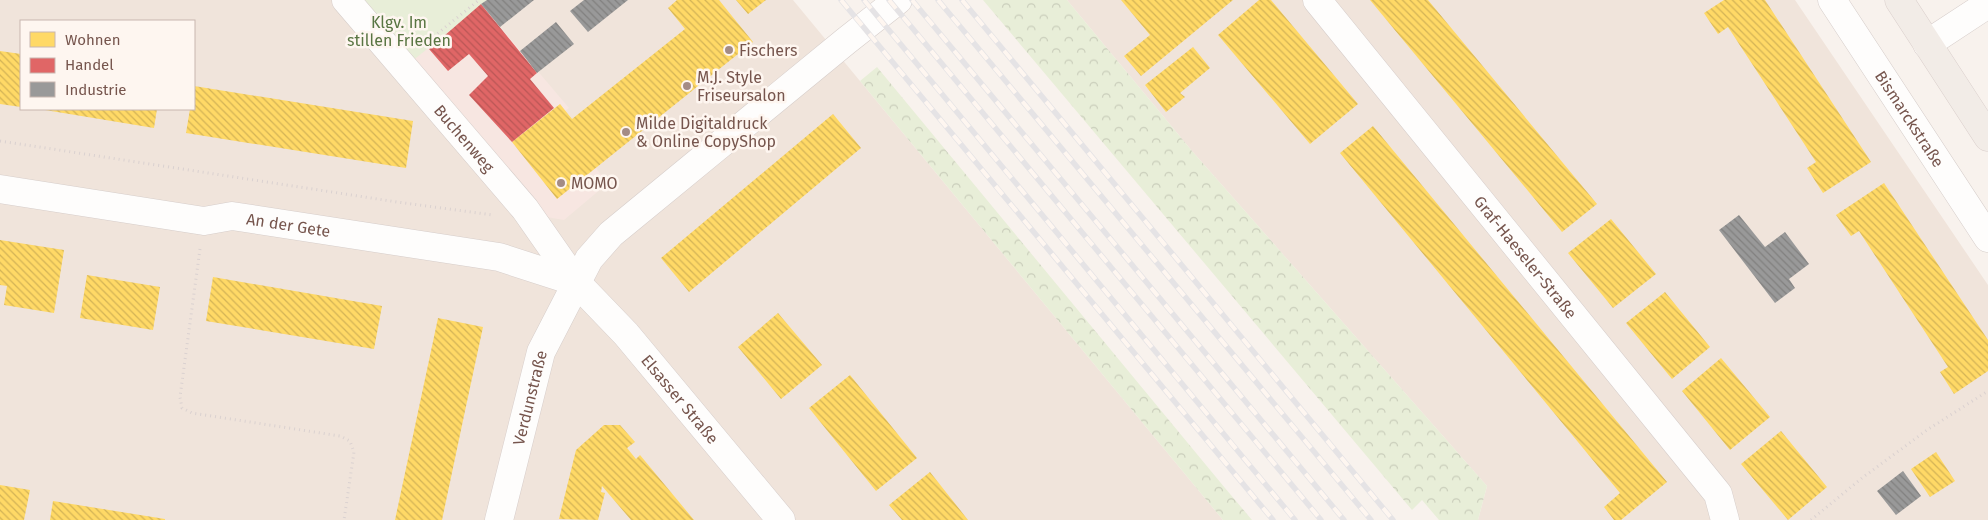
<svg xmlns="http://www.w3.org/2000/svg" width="1988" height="520" font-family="'Fira Sans',sans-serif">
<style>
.residential{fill:#f0e4db;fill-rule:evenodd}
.commercial{fill:#f7e6e1}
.forest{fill:url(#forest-crowns)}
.green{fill:#e8eed8}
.homes{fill:url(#homes-back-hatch)}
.shops{fill:url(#shops-back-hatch)}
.industry{fill:url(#industry-back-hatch)}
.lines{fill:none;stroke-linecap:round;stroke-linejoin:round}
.minor-casing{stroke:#d6cdca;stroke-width:29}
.major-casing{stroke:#d9cecb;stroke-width:29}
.path{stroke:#dad1d0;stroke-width:3;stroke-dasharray:1 4;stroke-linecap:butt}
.minor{stroke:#fefdfc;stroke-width:28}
.major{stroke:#f2ece7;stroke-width:28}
.rail-casing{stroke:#e5e3e5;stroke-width:5.5}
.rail{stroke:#fef6f0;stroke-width:4;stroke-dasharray:11;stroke-linecap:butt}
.poi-dot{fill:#a48c85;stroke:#fef6f0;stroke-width:2}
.labels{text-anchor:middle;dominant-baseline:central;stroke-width:5;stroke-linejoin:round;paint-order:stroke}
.park-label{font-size:16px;fill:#597542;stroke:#fef6f0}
.poi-label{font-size:16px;fill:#76554d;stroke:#fef6f0;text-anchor:start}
.street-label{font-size:16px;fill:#76554d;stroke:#fef6f0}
</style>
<defs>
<pattern id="forest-crowns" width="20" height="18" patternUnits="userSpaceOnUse" patternTransform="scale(1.25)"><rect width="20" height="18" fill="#e8eed8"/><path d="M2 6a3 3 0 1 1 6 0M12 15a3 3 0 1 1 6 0" fill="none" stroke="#cacebb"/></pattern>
<pattern id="homes-back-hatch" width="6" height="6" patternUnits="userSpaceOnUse" patternTransform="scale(1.25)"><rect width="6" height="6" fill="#ffd966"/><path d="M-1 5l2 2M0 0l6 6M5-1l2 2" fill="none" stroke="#d3b356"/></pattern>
<pattern id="shops-back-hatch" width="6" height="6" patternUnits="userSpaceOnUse" patternTransform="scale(1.25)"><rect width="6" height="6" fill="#e06666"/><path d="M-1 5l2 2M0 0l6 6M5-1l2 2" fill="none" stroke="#ba5756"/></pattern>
<pattern id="industry-back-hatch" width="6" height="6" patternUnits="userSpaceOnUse" patternTransform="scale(1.25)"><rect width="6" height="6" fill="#999"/><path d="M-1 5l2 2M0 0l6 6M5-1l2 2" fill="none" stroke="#81807f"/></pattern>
</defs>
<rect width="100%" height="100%" fill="#f8f2ed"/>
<path class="residential" d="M0,0h793l430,520h-1223zM21,21h173v88h-173z
M1067,0h728l193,285v235h-510l9,-34 -295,-335z"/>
<path class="commercial" d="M480,3l89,105 -14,11 53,64 -44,37 -29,-5 -127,-151z"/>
<path class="forest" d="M983,0h84l125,151 295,335 -9,34h-39l-17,-20 -10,10z
M877,67l348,421 27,32h-29l-363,-439z"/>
<path class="green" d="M333,0h155l-92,74z"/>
<path class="homes" d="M677,0h42l34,42 -196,157 -45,-57 48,-38 12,15 113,-90 -17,-21z
M736,0h30l-18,14z
M1121,0h112l-92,76 -17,-20 26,-21z
M1259,0h12l87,104 -48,40 -92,-109z
M1370,0h58l169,204 -35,28z
M1724,0h41l106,162 -48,31 -16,-25 9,-6 -88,-135 -10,7 -14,-21z
M1193,47l17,21 -30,25 5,4 -19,15 -21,-27z
M0,51l21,3v53l-21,-3z
M194,86l219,35 -7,47 -220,-35 4,-24h4z
M39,109h118l-3,19z
M833,114l28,34 -172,144 -28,-34z
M1373,126l294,356 -46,38h-7l-10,-13 16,-14 -280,-340z
M1884,183l104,157v31l-34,23 -14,-22 8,-5 -89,-136 -8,5 -15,-21z
M1611,219l45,55 -43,34 -45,-55z
M0,240l64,10 -10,63 -50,-8 3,-19 -7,-1z
M87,275l73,12 -7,43 -73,-12z
M213,277l169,29 -8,43 -168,-28z
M1665,292l45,55 -38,32 -46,-56z
M778,313l44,52 -41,34 -43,-52z
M438,318l45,9 -18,84 -23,109h-47z
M1721,358l49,59 -40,33 -48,-59z
M850,375l67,83 -41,33 -67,-83z
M604,425h16l15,17 -8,6 9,11 4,-4 54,65h-63l-29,-34 -1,6 4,1 -7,27 -39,-1 17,-69z
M1781,431l46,56 -39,33 -47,-56z
M1936,452l19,29 -25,16 -19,-28z
M930,472l23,29 15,19h-66l-13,-15z
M0,485l30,5 -6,30h-24z
M53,501l112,18v1h-115z"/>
<path class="shops" d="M481,4l56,69 -7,6 24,29 -42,34 -43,-47 19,-19 -19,-22 -21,17 -19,-22z"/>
<path class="industry" d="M487,0h47l-34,27 -19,-23z
M584,0h44l-40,32 -18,-21z
M556,22l18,22 -37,29 -17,-22z
M1739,215l26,32 20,-15 24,32 -20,15 6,9 -20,15 -56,-73z
M1903,471l18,25 -25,19 -19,-24z"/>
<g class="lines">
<g class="minor-casing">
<g id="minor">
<path id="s1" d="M346,0l179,209 51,73 50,52 155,186"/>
<path id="s2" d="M1317,0l401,494 7,26"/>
<path id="s3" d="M1832,0l156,238"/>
<path d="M1927,44l61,-40"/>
<path id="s4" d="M0,189l204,32 28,-5 267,41 77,25"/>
<path id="s5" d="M499,520l42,-168 48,-93 22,-25 235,-193 52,-41"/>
</g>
</g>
<g class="major-casing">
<path id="major" d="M1899,0l89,137"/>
</g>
<path class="path" d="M422,46l57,-46
M0,141l397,61 96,13
M200,249l-20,148 2,11 10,5 148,23 10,5 4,11 -10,68
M1811,520l51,-42 65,-48 61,-39"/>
<use href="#minor" class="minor"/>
<use href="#major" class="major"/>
<g class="rail-casing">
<path id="rail" d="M841,0l432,520
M864,0l431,520
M889,0l432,520
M912,0l432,520
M938,0l433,520
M962,0l431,520"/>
</g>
<use href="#rail" class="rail"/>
</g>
<g class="poi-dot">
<circle cx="729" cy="50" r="5"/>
<circle cx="687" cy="86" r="5"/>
<circle cx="626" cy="132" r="5"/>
<circle cx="561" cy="183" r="5"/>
</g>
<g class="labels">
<g class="park-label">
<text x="399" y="22">Klgv. Im<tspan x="399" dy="18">stillen Frieden</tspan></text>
</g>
<g class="poi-label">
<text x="739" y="50">Fischers</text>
<text x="697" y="77">M.J. Style<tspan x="697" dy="18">Friseursalon</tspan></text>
<text x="636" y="123">Milde Digitaldruck<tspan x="636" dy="18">&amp; Online CopyShop</tspan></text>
<text x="571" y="183">MOMO</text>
</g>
<g class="street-label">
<text stroke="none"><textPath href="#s3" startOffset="142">Bismarckstraße</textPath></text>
<text stroke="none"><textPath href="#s1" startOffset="182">Buchenweg</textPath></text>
<text stroke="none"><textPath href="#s4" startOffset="292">An der Gete</textPath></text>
<text stroke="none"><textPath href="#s2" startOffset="331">Graf-Haeseler-Straße</textPath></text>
<text stroke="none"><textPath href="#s5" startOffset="126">Verdunstraße</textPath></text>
<text stroke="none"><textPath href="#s1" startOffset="521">Elsasser Straße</textPath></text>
</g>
</g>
<rect x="20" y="20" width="175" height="90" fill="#fef6f0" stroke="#c8b6af"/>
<rect x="30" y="32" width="25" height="15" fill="#ffd966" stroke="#c8b6af"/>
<text x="65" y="45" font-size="15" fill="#76554d">Wohnen</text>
<rect x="30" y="58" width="25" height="15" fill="#e06666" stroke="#c8b6af"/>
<text x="65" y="70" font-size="15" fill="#76554d">Handel</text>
<rect x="30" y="82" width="25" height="15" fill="#999999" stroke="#c8b6af"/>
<text x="65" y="95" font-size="15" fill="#76554d">Industrie</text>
</svg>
